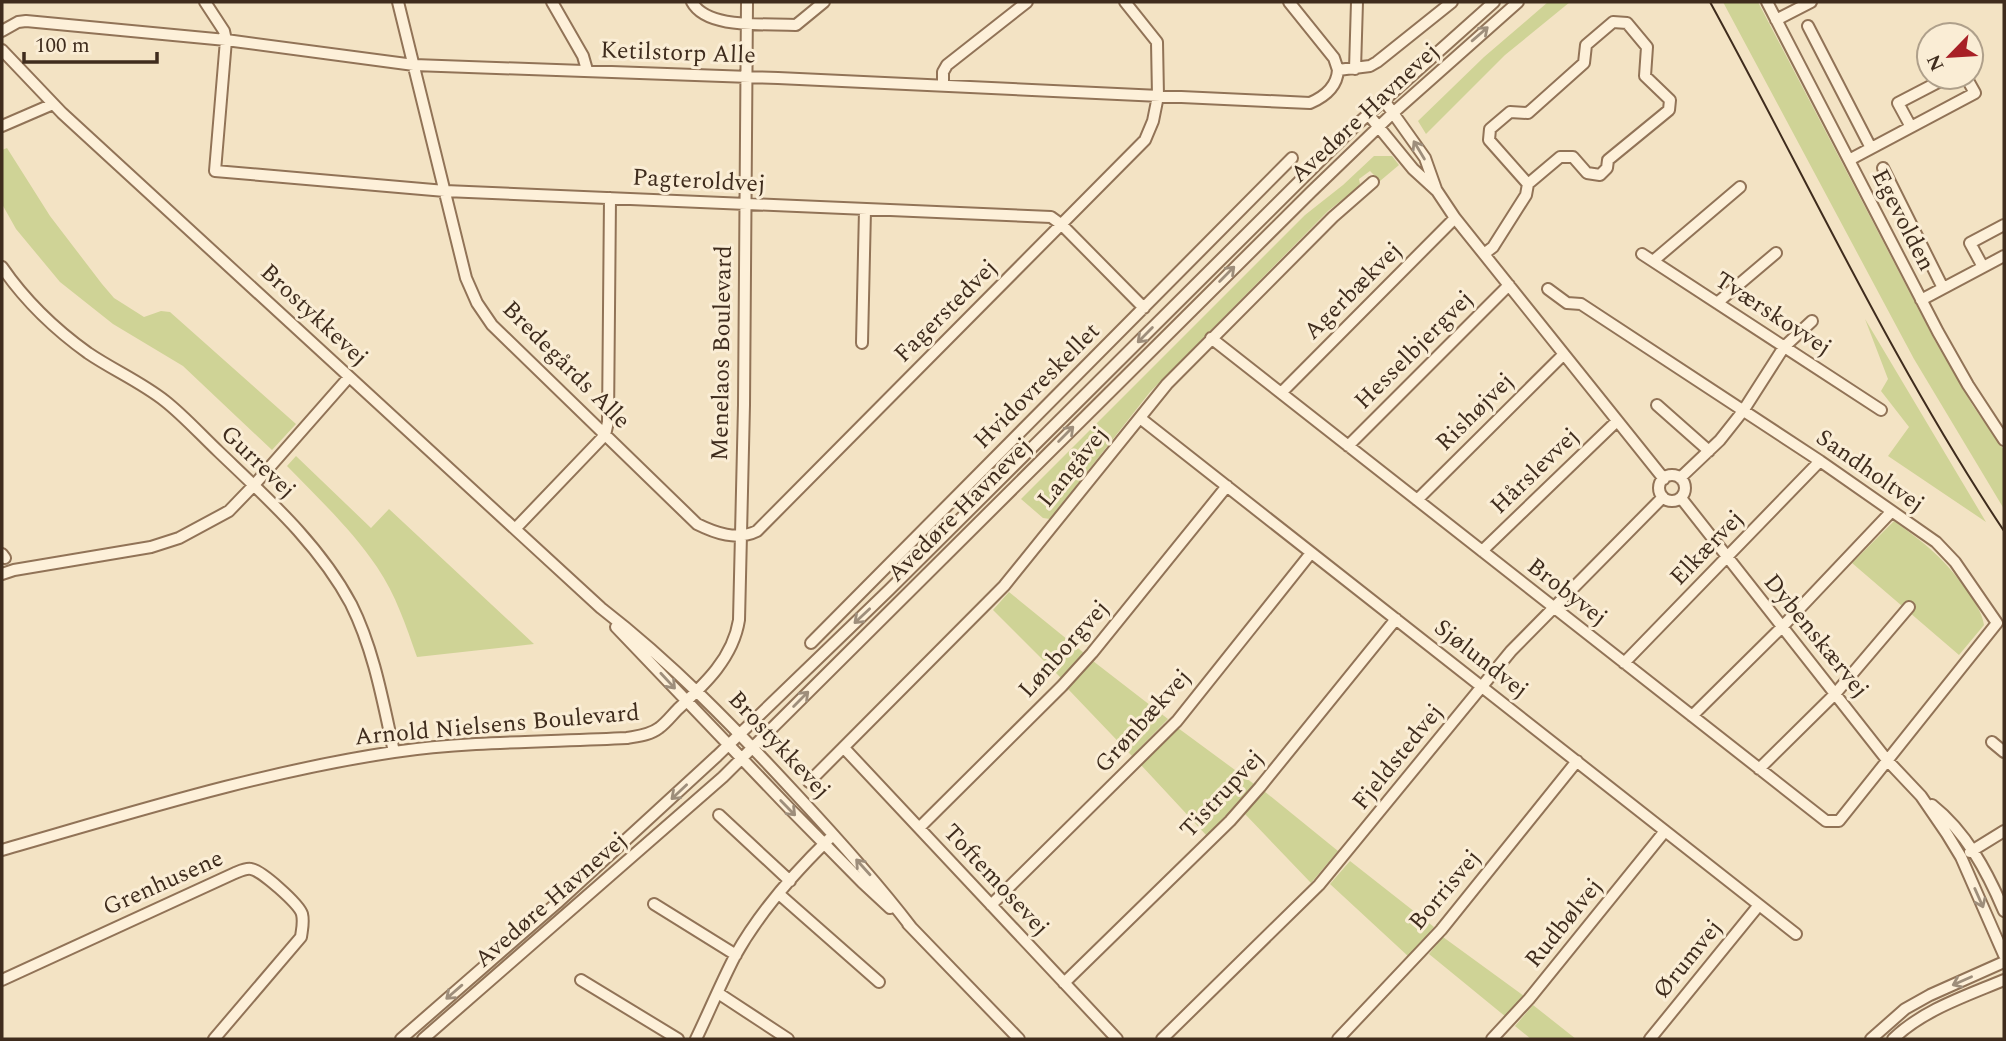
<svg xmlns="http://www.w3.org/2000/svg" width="2006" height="1041" font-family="Spectral,serif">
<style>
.green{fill:#cfd396}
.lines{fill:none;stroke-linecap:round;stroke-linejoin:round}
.minor-casing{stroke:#917357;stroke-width:14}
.minor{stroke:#fdf0d9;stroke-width:10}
.tram{stroke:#3f2c1d;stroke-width:2}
.oneway{stroke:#9e8e7b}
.labels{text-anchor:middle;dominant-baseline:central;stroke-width:6;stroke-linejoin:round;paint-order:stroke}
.street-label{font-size:24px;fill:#3f2c1d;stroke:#faedd5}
</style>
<rect width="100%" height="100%" fill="#f3e3c4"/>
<path class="green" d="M1548,2h22l-65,53 -79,79 -8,-13 66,-64z
M1723,2h35l177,339 38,65 31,44v59l-90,-150z
M7,148l43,68 52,68 12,14 30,19 17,-6 9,1 126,112 -24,26 -89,-84 -70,-42 -53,-42 -44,-53 -14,-25v-54z
M1374,156h18l7,9 -19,16 -10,-10 -11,8 1,5 -3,4 -29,23 -178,181 -100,127 -7,-1 -22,-19 284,-284 38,-30z
M1865,319l121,203 -98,-66 21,-29 -28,-36 7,-12z
M296,456l75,72 18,-19 145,135 -117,13c-11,-31 -21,-62 -40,-90 -25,-37 -58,-68 -90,-101z
M1894,521c32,23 51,38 74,71 7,11 14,20 16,33l-25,30 -107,-92z
M1009,592l75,61 -23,25 -68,-68z
M1093,661l75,58 -36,37 -64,-67z
M1178,728l76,56 -47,52 -66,-71z
M1264,791l74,60 -27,32 -66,-69z
M1350,861l84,66 -25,30 -79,-73z
M1443,937l81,59 -18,21 -77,-63z
M1533,1005l43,34h-45l-16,-13z"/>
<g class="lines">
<g class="minor-casing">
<path id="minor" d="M205,2l19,29 2,9 -11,131 230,20 606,26 11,8 82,83
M398,2l68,276 11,25 15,22 205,199c18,9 40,17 60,7l388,-391 8,-19 5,-25 -1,-54 -32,-40
M552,2l31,54 4,14
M692,2c15,28 75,21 104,23l28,-23
M1289,2l45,56 4,12
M1767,2l171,330 30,53 36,55
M1776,20l35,-18
M1808,26l63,122
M2,31l16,-9 8,-1 200,19 188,25 364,13 532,25c14,-6 27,-16 28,-33
M2,50l60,63 539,495c71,55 133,119 194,185 41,44 80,87 116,134
M1355,69l2,-67
M1338,70l32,-4 7,-4 75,-60
M943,86v-14l4,-7 80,-63
M1383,99l42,59 11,31
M1368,114l45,55 24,22 18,27 209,261
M2,126l51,-22
M1911,127l-13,-24 50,-26
M1849,160l126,-67 -9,-16
M1883,168l60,120
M1484,254l9,-7 33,-52 2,-11 32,-27h13l14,16 13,2 7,-7 1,-8 61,-50 1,-10 -25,-24 2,-29 -20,-24 -14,-1 -27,23 -2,18 -56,50 -18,-1 -20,17 -1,11 39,44
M1642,254l239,156
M1653,261l87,-74
M2,267c22,32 54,63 86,86 25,17 53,29 77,48 19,15 36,34 54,51 48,46 100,92 132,152 23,46 32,98 43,148
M1983,267l-13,-24 34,-18
M1921,300l83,-44
M1717,303l59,-50
M1211,338l615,483h13l158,-198 -42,-61 -19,-20 -116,-81 -239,-157 -14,-1 -19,-14
M862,343l3,-133
M1281,393l174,-175
M1657,405l52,46
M1140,418l656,516
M1348,446l161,-161
M1659 488a13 13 0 1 1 26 0a13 13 0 1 1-26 0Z
M1680,478l40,-38 23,-29 41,-64 28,-26
M1681,498l206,262 34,36 26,38 14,23 43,98
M1417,500l147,-146
M515,529l90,-94 3,-13 2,-224
M1482,551l135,-130
M2,554l3,4
M2,574l12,-4 137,-23 28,-9 50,-27 25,-26 95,-108
M616,627l174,182 72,73 28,26
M811,643l481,-485
M1624,663l196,-202
M1692,716l90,-89 109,-115
M1992,742l12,10
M844,748l273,291
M1759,769l76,-75 74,-87
M809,782l195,-196 163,-202 166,-167 40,-35
M1932,805c34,27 55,66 72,106
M719,815l71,66
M919,828l143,-142 30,-33 135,-167
M2,850c129,-37 258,-78 392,-98 77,-11 156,-10 233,-14 11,-2 23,-3 32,-10 7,-5 13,-13 19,-19 27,-25 55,-51 61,-89l5,-215 3,-403
M1970,852l34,-21
M779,894l100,88
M654,904l82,51
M991,905l186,-184 134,-168
M908,924l111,115
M2,980l233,-107c5,-2 11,-5 16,-4 10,1 48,35 51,45 2,8 0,15 -1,23l-87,102
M581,980l97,59
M1064,983l166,-162 30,-34 136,-168
M718,993l70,46
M401,1039l156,-136 160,-147 172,-166 465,-463 140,-125
M423,1039l300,-262 588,-585 82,-79 125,-111
M696,1039c13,-27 25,-56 39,-83 24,-43 59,-83 94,-117
M1162,1039l157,-154 192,-234 152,-154
M1338,1039l103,-109 136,-169
M1492,1039l37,-40 136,-168
M1650,1039l109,-134
M1871,1039l34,-30 25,-14 74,-33
M1893,1039c30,-29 73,-43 111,-59"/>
</g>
<use href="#minor" class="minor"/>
<path class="tram" d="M1710,2c97,177 182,361 294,529"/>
</g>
<defs><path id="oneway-shaft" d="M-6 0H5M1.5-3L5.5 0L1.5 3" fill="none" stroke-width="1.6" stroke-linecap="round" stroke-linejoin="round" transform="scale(1.75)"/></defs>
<g class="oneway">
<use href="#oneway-shaft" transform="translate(1480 34) rotate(-41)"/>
<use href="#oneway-shaft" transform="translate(1419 150) rotate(-121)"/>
<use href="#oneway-shaft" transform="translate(1227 274) rotate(-45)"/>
<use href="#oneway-shaft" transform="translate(1145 335) rotate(135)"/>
<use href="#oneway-shaft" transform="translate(1066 434) rotate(-45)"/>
<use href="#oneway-shaft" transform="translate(862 616) rotate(137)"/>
<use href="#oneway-shaft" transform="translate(668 681) rotate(47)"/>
<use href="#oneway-shaft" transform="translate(801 699) rotate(-45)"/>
<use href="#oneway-shaft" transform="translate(679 792) rotate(137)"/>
<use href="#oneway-shaft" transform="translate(788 808) rotate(46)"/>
<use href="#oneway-shaft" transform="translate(863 867) rotate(-132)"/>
<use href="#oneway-shaft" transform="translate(1979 898) rotate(66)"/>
<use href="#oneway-shaft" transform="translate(1962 981) rotate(156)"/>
<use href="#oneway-shaft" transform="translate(454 992) rotate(139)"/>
</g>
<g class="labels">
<g class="street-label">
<text transform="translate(678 53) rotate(2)">Ketilstorp Alle</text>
<text transform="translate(1365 113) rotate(-43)">Avedøre Havnevej</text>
<text transform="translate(699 181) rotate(3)">Pagteroldvej</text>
<text transform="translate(1903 220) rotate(63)">Egevolden</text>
<text transform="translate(1353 291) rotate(-45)">Agerbækvej</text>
<text transform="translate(946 311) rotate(-45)">Fagerstedvej</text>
<text transform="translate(1773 314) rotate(33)">Tværskovvej</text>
<text transform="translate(314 315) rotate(43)">Brostykkevej</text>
<text transform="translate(1414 350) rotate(-45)">Hesselbjergvej</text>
<text transform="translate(722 353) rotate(-89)">Menelaos Boulevard</text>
<text transform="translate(566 365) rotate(45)">Bredegårds Alle</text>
<text transform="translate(1037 386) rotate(-45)">Hvidovreskellet</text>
<text transform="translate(1475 412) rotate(-45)">Rishøjvej</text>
<text transform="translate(258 462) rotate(44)">Gurrevej</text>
<text transform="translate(1073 467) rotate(-51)">Langåvej</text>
<text transform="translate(1535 471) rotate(-44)">Hårslevvej</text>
<text transform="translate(1870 471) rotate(35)">Sandholtvej</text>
<text transform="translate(960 510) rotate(-45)">Avedøre Havnevej</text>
<text transform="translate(1707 548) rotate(-46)">Elkærvej</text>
<text transform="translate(1567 592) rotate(38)">Brobyvej</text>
<text transform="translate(1816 636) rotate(51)">Dybenskærvej</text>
<text transform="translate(1064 649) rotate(-48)">Lønborgvej</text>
<text transform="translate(1481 659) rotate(38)">Sjølundvej</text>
<text transform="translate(1143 721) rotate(-48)">Grønbækvej</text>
<text transform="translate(497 725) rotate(-5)">Arnold Nielsens Boulevard</text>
<text transform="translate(779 745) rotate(47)">Brostykkevej</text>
<text transform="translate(1398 757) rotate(-51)">Fjeldstedvej</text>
<text transform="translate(1222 794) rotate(-47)">Tistrupvej</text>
<text transform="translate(996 880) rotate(47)">Toftemosevej</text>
<text transform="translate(163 883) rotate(-24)">Grenhusene</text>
<text transform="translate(1445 890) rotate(-50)">Borrisvej</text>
<text transform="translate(551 900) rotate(-41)">Avedøre Havnevej</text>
<text transform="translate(1564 923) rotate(-51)">Rudbølvej</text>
<text transform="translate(1688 959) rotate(-51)">Ørumvej</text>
</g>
</g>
<rect width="2006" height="1041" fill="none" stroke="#3f2c1d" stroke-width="7"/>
<g transform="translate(1950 56) rotate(245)"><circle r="33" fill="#faedd5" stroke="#afa08b" stroke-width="2"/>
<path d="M0-5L12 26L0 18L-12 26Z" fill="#a82026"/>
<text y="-10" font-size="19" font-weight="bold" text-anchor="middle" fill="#3f2c1d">N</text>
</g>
<path d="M24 52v10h133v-10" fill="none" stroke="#3f2c1d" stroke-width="3.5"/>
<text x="35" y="52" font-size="21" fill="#3f2c1d" stroke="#faedd5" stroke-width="5" paint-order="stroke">100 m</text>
</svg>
